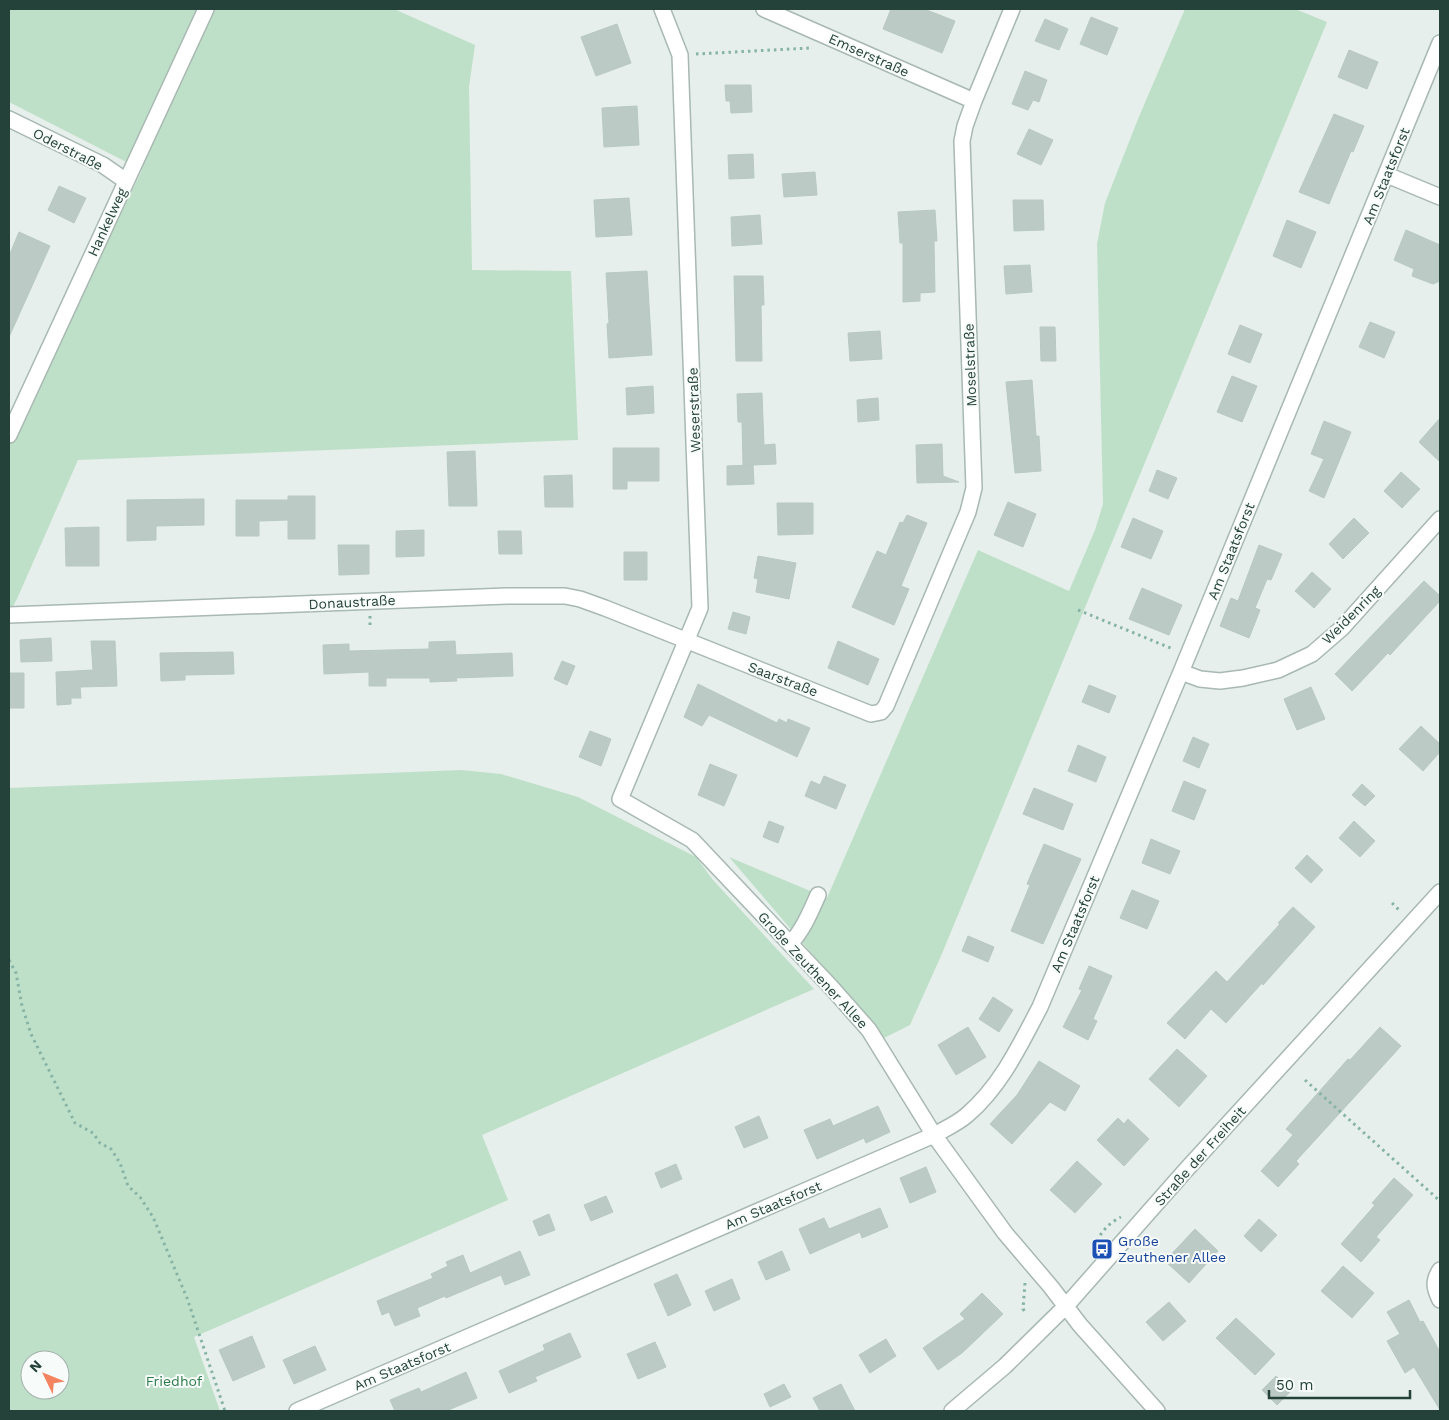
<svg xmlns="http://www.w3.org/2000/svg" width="1449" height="1420" font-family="'Work Sans',sans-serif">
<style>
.green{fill:#bfe0c8;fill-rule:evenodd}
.building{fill:#bbcac4;stroke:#b8c9c2}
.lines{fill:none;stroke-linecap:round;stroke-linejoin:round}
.minor-casing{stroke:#a8b8b2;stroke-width:18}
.path{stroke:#86b3a5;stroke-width:3;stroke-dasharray:2.5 4;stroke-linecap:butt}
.minor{stroke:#fff;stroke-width:15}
.labels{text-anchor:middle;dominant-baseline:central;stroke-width:4;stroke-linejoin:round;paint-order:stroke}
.street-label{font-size:14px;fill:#24423a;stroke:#f7fbf9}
.transit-label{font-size:14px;fill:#164399;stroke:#f7fbf9;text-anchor:start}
.park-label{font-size:14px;fill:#2d7a4b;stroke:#f7fbf9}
</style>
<rect width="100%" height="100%" fill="#e6efeb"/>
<path class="green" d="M9,9h385l81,36 -6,42 3,183 99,1 7,169 -500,20 -61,139 -8,15v-171l133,-273 -133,-68z
M1185,9h110l32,13 -386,934 -31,69 -26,13 -155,-181 98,41 151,-348 91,41 26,-61 8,-26 -6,-260 8,-41 33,-84z
M461,770l40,4 77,23 118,60 17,23 101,109 -332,146 26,65 -314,137 26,74h-211v-623zM30,1360h30v30h-30z"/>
<path class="building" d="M891,9h33l31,12 -13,32 -59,-24z
M1091,17l27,11 -11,27 -27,-11z
M1045,19l23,10 -9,21 -24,-9z
M617,24l14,39 -35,13 -15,-39z
M1349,50l29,12 -11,27 -29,-12z
M1025,71l22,9 -8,22 -6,-2 -5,10 -16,-6z
M725,85h26l1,27 -21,1 -1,-12h-4z
M637,106l2,39 -35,2 -2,-39z
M1334,114l30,12 -11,26 -2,-1 -22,53 -30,-12z
M1029,129l24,11 -12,25 -24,-11z
M753,154l1,24 -25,1 -1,-24z
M815,172l2,23 -33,2 -2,-23z
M59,186l27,12 -12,25 -26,-13z
M629,198l3,37 -36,2 -2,-37z
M1013,200h30l1,30 -30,1z
M935,210l2,31h-3l1,51 -15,1v8l-17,1v-59h-3l-2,-31z
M760,215l2,29 -30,2 -1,-29z
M1287,220l29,12 -15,36 -28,-12z
M1406,230l34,15v36l-7,3 -21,-8 2,-7 -20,-9z
M19,232l31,14 -41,91v-81z
M1030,265l2,27 -26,2 -2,-28z
M647,271l5,84 -43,3 -2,-34 2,-1 -3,-50z
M734,276h29l1,29h-3l1,56h-26z
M1370,322l25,10 -11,26 -25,-11z
M1240,325l22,9 -12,29 -22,-9z
M1040,327h15l1,34h-15z
M880,331l2,28 -32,2 -2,-28z
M1232,376l25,10 -15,36 -25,-10z
M1032,380l4,56h3l2,35 -26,2 -9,-91z
M653,386l1,27 -27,2 -1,-27z
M762,393l2,52 11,-1 1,20 -23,1 1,19 -27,1v-19l24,-1h-8l-1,-43h-4l-1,-28z
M878,398l1,22 -21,2 -1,-22z
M1440,418v44l-21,-20z
M1324,421l27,11 -27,66 -15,-7 15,-32 -13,-5z
M942,444l1,32 16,6 -42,1 -1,-38z
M613,448h46v33h-32v8h-14z
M475,451l2,55h-28l-2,-54z
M1157,470l20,8 -9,21 -19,-8z
M1401,472l19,17 -18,19 -18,-17z
M572,475l1,32h-28l-1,-31z
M288,496h27v43h-27v-19l-29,1v15h-23v-36h52z
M204,499v26l-48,1v14l-29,1v-41z
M1008,502l28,12 -13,33 -29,-12z
M777,503h36v31l-35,1z
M907,515l20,8 -26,63 8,3 -15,36 -42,-18 25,-56 9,4 14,-33 3,1z
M1133,518l30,13 -12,28 -30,-12z
M1354,518l15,15 -26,26 -14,-15z
M99,527v39h-33l-1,-38z
M424,530v26l-28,1v-26z
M498,531h23l1,23h-23z
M338,545h31v29l-30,1z
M1259,545l23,9 -11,26 -4,-1 -12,29 5,2 -11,28 -29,-12 11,-28 7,3z
M624,552h23v28h-23z
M758,556l38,7 -7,36 -33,-7 2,-13 -4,-1z
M1312,572l19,17 -17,19 -19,-17z
M1424,581l16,15v5l-50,54 -2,-2 -36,38 -17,-17z
M1142,588l40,17 -13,30 -40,-16z
M733,612l17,5 -4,17 -18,-5z
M51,638l1,23 -31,1 -1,-22z
M91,641h24l2,45 -37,1 1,11h-10v6l-14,1 -1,-33 37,-2z
M455,641l1,14 56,-2 1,23 -57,2 1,3 -27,1v-4h-44v8h-17v-14l-45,2 -1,-29 26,-1v7l80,-2v-7z
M838,641l41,18 -11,26 -40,-17z
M233,652l1,22 -49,1v5l-24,1 -1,-28z
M562,661l13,5 -8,19 -13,-6z
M9,673h15v35h-15z
M698,684l79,39 2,-4 8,4 1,-4 22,9 -13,29 -88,-42 -7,11 -18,-9z
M1089,685l27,11 -7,17 -27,-11z
M1311,687l14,32 -28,11 -13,-31z
M1421,726l19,18v8l-17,19 -24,-22z
M590,731l21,8 -10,27 -22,-9z
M1193,737l16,7 -10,24 -16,-7z
M1078,745l28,12 -10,25 -28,-11z
M710,764l27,11 -13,31 -26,-11z
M824,776l22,9 -10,24 -31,-13 6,-15 9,4z
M1184,781l22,9 -12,30 -22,-9z
M1362,784l13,12 -10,10 -13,-11z
M1034,788l39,16 -10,26 -40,-16z
M769,821l15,6 -6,16 -15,-6z
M1354,821l21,20 -15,16 -21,-19z
M1151,839l29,12 -10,23 -28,-11z
M1044,844l37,15 -38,85 -32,-13 19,-46 -3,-1z
M1307,855l16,15 -12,13 -16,-15z
M1132,890l27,11 -12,28 -27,-11z
M1293,907l22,20 -52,58 -1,-2 -36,40 -15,-14 -26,30 -18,-16 49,-52 11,11 53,-58 -2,-1z
M968,936l26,11 -6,15 -26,-11z
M1089,966l23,10 -19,43 4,2 -9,19 -25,-13 19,-37 -3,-1z
M993,997l20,13 -14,22 -20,-13z
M968,1027l18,30 -30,18 -18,-30z
M1380,1027l21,19 -105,115 3,3 -21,23 -17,-16 32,-36 -7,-6 62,-70 2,1z
M1177,1049l30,27 -28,31 -30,-28z
M1039,1061l41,25 -15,25 -15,-9 -38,42 -22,-20 27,-29z
M878,1106l12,26 -24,11 -2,-5 -47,21 -13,-29 26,-11 3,7z
M759,1116l9,22 -24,10 -9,-21z
M1118,1118l6,6 4,-5 21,20 -25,27 -27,-26z
M1077,1161l25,23 -27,29 -25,-23z
M676,1164l6,15 -21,9 -6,-15z
M926,1167l10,25 -26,11 -10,-25z
M1394,1178l19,17 -37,42 4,3 -19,22 -20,-18 34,-39 -3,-2z
M606,1196l7,16 -22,9 -7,-16z
M880,1208l8,19 -26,11 -2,-6 -50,22 -11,-25 25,-11 5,11z
M549,1214l6,16 -16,6 -6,-15z
M1259,1219l18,16 -16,17 -17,-16z
M1195,1229l23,22 -29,32 -24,-22z
M520,1251l10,24 -25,10 -4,-10 -55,23 -1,-2 -28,12 3,8 -25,10 -6,-14 -7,3 -5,-14 56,-23 -2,-4 17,-8 -2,-4 17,-7 7,18z
M782,1251l8,19 -24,10 -8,-18z
M1343,1266l31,27 -22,25 -31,-27z
M677,1274l14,31 -23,11 -14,-32z
M732,1279l8,20 -26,12 -9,-20z
M982,1293l21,21 -41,39 -24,17 -15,-22 42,-29 -5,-5z
M1409,1300l11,22 3,-1 17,31v58l-26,-43 -9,6 -18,-32 13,-7 -13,-22z
M1169,1302l17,19 -23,20 -17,-19z
M1236,1318l39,36 -20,21 -39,-37z
M570,1333l11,24 -46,20 2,4 -28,12 -10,-22 46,-21 -2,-5z
M252,1336l13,31 -32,14 -14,-31z
M886,1339l10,17 -26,17 -11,-18z
M655,1342l11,25 -28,12 -11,-25z
M315,1346l11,24 -32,14 -11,-24z
M466,1372l11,26 -31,13h-51l-5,-11 29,-12 2,4z
M1276,1376l15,15 -14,14 -15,-15z
M784,1384l7,13 -21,10 -6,-13z
M841,1384l14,27h-35l-7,-13z"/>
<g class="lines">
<g class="minor-casing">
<path id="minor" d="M662,9l18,46 20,553 -80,191 72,41 139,147 38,43 65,105 71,98 46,54 29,38 77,86
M764,9l210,92
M9,119l94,46 23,16
M1387,175l53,22
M9,435l197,-426
M9,615l498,-19h58l15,3 25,9 266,106 10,-2 5,-6 82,-194 6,-24 -12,-347 3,-15 9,-25 38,-92
M1181,672l19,7 20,2 23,-3 35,-8 34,-16 30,-26 98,-109
M790,944c13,-14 20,-31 28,-49
M1440,1270c-7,11 -6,18 0,30
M297,1411l637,-276c11,-6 24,-12 33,-20 34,-29 53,-70 73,-108l141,-335 259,-629
M952,1411l53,-45 61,-60 119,-135 255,-279"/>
</g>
<path class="path" d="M696,54l114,-6
M1078,610l95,39
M370,616v13
M1392,903l8,8
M9,960l7,13 6,33 9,28 44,89 18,10 7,10 11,6 9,14 8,23 12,11 13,20 34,81 38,113
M1305,1080l135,121
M1095,1247c3,-13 15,-25 26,-30
M1025,1283l-2,26 3,4"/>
<use href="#minor" class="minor"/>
</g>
<defs>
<g id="bus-square" transform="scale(1.125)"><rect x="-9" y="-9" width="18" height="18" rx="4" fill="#1a4fb4" stroke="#f7fbf9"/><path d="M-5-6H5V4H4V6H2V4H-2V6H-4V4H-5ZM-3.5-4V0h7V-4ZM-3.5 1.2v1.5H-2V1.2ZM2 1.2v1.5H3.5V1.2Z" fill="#fff"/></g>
</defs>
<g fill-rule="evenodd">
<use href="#bus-square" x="1102" y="1249"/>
</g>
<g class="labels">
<g class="street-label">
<text transform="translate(869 55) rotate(24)">Emserstraße</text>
<text transform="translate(68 149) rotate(27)">Oderstraße</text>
<text transform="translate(1386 176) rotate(-68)">Am Staatsforst</text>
<text transform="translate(107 222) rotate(-65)">Hankelweg</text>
<text transform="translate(970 365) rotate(-92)">Moselstraße</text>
<text transform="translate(694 410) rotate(-92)">Weserstraße</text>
<text transform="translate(1231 551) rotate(-68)">Am Staatsforst</text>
<text transform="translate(352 602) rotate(-3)">Donaustraße</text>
<text transform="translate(1351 615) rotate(-45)">Weidenring</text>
<text transform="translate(783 679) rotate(21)">Saarstraße</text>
<text transform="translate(1075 924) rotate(-67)">Am Staatsforst</text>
<text transform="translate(813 970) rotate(47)">Große Zeuthener Allee</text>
<text transform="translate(1200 1156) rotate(-48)">Straße der Freiheit</text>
<text transform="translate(773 1205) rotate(-23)">Am Staatsforst</text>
<text transform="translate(402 1366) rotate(-23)">Am Staatsforst</text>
</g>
<g class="transit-label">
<text x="1118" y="1241">Große<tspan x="1118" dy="16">Zeuthener Allee</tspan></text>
</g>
<g class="park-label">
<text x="174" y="1381">Friedhof</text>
</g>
</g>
<rect width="1449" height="1420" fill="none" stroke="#24423a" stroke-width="20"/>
<g transform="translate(45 1375) rotate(313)"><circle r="24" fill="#f7fbf9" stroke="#a3b1ad"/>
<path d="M0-4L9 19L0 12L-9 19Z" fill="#f4845f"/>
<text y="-8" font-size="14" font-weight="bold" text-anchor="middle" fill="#24423a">N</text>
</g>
<path d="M1269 1390v8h141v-8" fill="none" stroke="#24423a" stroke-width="2.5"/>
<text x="1276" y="1390" font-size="15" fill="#24423a" stroke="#f7fbf9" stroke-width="4" paint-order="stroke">50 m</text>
</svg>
